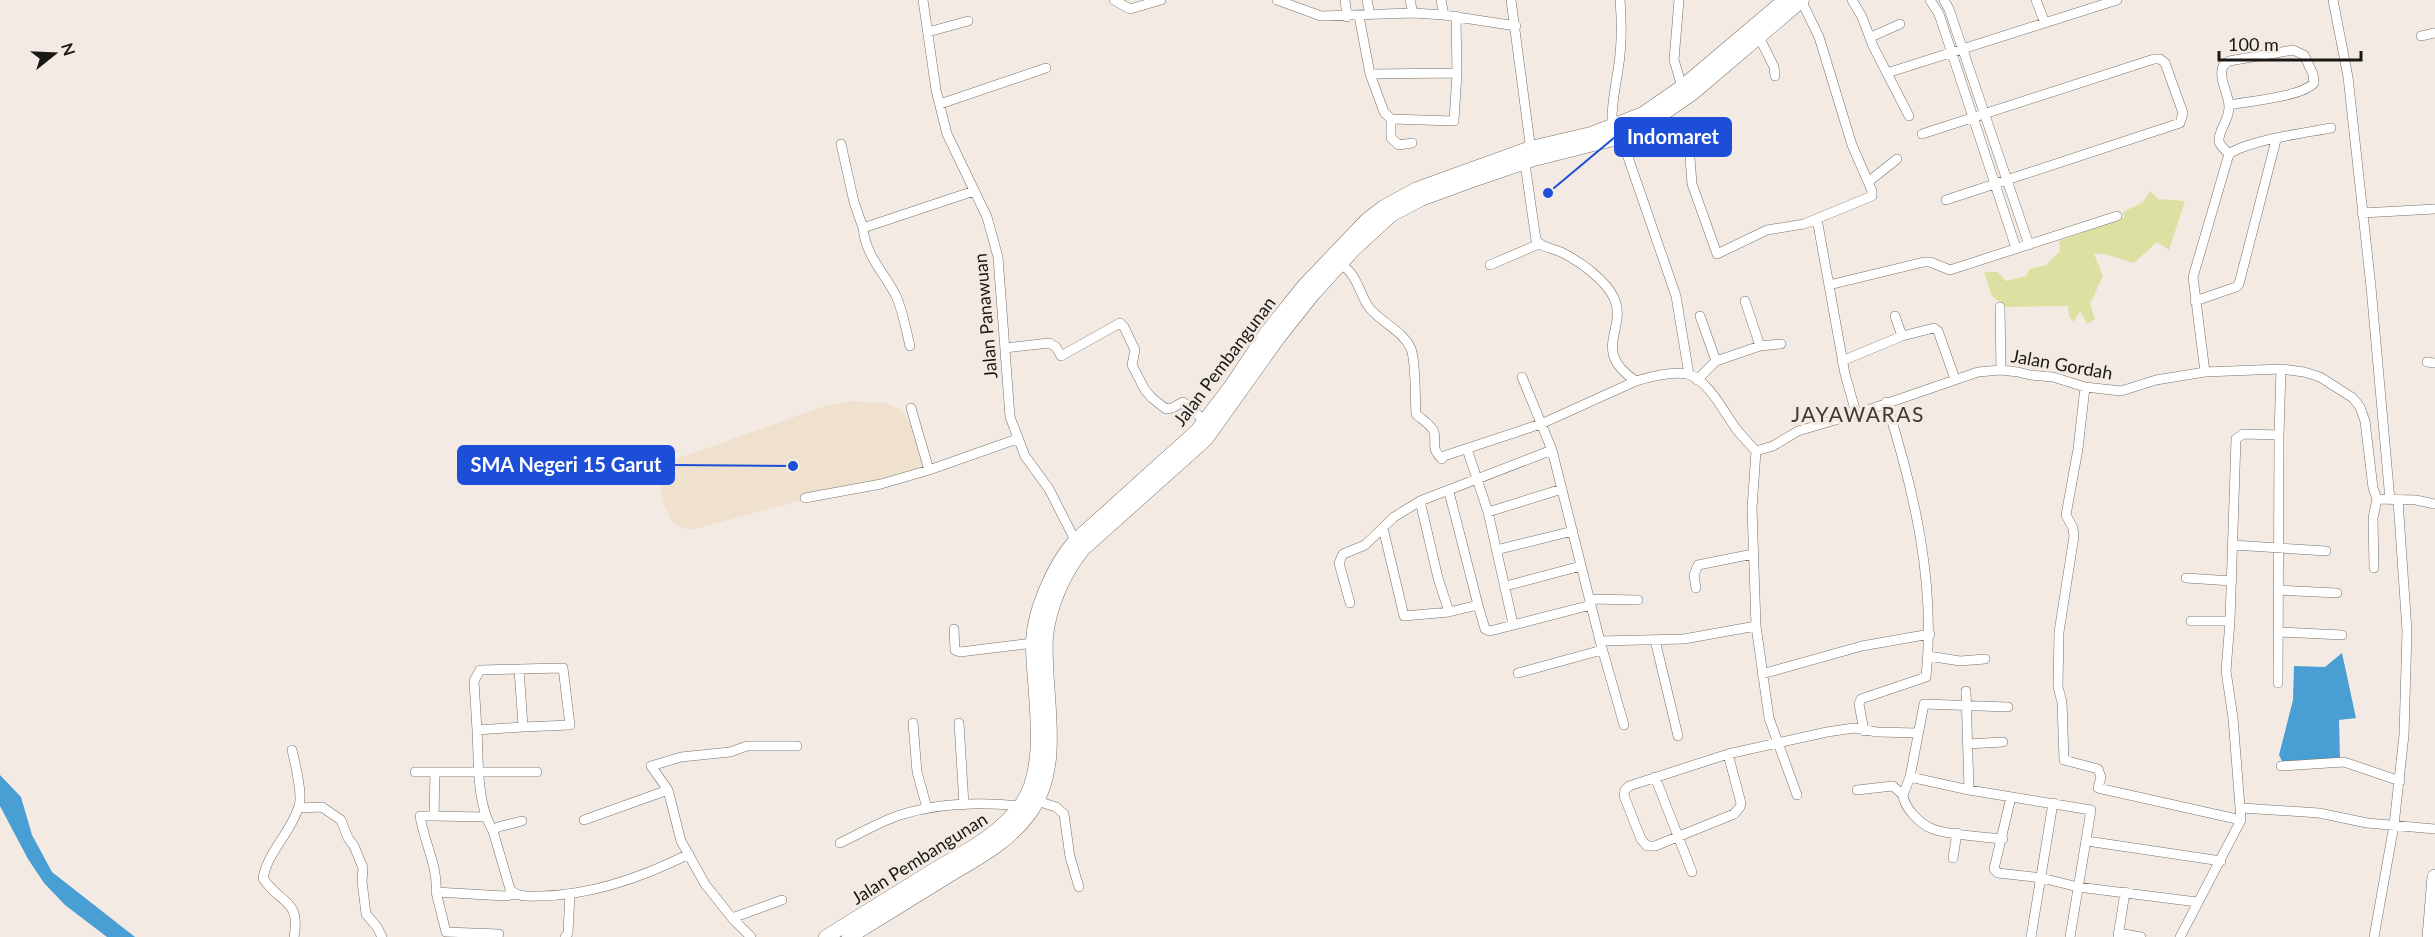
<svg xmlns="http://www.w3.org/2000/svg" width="2435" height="937" font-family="Lato,sans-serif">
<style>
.education{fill:#efe1cd}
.green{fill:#dce1a1}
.water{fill:#499ed4}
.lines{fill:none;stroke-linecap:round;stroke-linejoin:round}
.minor-casing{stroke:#78716a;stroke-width:10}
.secondary-casing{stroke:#78716a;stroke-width:15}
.primary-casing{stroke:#78716a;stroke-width:16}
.minor{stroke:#fff;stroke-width:9}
.secondary{stroke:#fff;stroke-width:14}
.primary{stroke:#fff;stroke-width:15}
.labels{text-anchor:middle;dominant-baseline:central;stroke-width:6;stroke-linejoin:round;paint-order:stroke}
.street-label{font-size:18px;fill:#1a1815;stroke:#f3ebe3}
.quarter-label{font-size:21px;letter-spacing:1.5px;fill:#3f3933;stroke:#f3ebe3}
.leader{fill:none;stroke:#1d4ed8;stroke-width:2}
.callout-dot{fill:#1d4ed8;stroke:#f3ebe3;stroke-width:2}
.callout{fill:#1d4ed8;stroke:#1d4ed8;stroke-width:2}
.callout-label{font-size:20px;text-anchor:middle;font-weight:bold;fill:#fff}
</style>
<rect width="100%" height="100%" fill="#f3ebe3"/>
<path class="education" d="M851,401l35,2 13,6 7,7 16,35 1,12 -6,6 -226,61 -18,-6 -10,-22 -3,-21 8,-19 157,-56z"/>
<path class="green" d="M2150,191l8,8 27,2 -16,49 -12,-8 -23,21 -29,-9h-11l9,22 -13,28 5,15 -8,5 -7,-13 -7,11 -4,-6 -1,-10 -61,1 -15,-11 -8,-24h14l8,9 20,-5 4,-7 16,-4 14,-14 -1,-10 65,-23 -1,-6 20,-10z"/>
<path class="water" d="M2342,653l14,65 -17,2 1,39 -53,4 -5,-2 -3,-6 14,-55 1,-34 31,1z
M0,775l21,22 11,38 20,37 83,65h-28l-42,-32 -21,-22 -16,-24 -28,-53z"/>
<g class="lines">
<g class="minor-casing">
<path id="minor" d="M923,0l13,90 11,44 40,83 11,40 12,160 15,39 24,33 28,55
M1114,0l16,9 31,-9
M1277,0l44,16 92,-3 31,2 72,11
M1345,0l2,17
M1367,0l3,15
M1410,0l3,13
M1441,0l3,15
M1511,0l20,151
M1679,0l-5,60 8,27
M1852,0l10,17 11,29 36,70
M1930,0l9,14 77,234
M1944,0l5,9 80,236
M2036,0l9,23
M2333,0l15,77 23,210 19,213
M1359,16l11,58 87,-1
M928,32l40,-11
M2421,36l14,-3
M1759,37l15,30 1,9
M1871,37l29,-13
M1887,73l230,-73
M1370,74l14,38 7,7v19l8,7 13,-2
M940,104l106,-36
M2229,105c21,-4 72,-8 85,-22l-1,-9 -9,-19 -11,-5 -64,11 -6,5c-5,14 6,27 6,41 0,13 -9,21 -10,32 -1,6 7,11 10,15
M1391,119l63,2 3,-48 -1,-57
M1612,126c-1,-20 3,-36 6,-56 4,-24 4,-46 2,-70
M1922,134l232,-75h6l5,4 18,50 -3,10 -234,77
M1621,137l55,159 13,79
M841,144l13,58 9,26
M1524,157l12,83c6,8 16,8 25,12 18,9 44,27 53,46 14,31 -24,53 22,83 16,-5 35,-10 51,-7 21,5 38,40 50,56 6,7 12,14 19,21l17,-5 25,-15 61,-18 119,-41 23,-2 17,2 12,3 23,2 32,10 36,4 35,-11 49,-8 76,-3 23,3 16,5 33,21 7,9 5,14 8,67 4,11 39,1 19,4
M1690,158l2,26 25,70 50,-24 37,-6 68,-28v-5l-20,-46 -33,-108 -18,-37
M1868,182l29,-23
M2362,213l73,-4
M1817,219l28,155 11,39
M1340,264c16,8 19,28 28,42 11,16 35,24 43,43 5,12 4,50 5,65 5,5 16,11 18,18 3,12 -4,15 8,27l2,-3 97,-32 95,-43
M1490,265l49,-21
M1829,285l95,-23h6l20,8 167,-54
M1745,301l15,45
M2195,301l41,-14 3,-3 37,-144
M2000,307l1,63
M1700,316l16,45
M1895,316l7,20 32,-8 4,3 17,48
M910,346c-4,-16 -7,-35 -14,-50 -12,-24 -30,-39 -33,-68l111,-37
M1005,348l44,-5 7,4 5,9 59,-33 4,4 11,23 -3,15 13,25 7,8 14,11 6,-1 11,-6 22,19
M1842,361l60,-25
M2427,362l8,1
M2205,372l-12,-95 36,-123c20,-14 76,-21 102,-26
M1522,377l30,73 48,191 84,-2 72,-13
M1697,380l19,-19 44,-15 21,-2
M2085,387l-7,62 -12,66 7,13 1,8 -15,96 -1,55 4,15 2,58 34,9 3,8 -3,11 143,32
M911,408l18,62 88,-31
M1467,449l21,63 25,112
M1756,451l-4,57 4,118 13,92 28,77
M805,498l76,-14 48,-14
M1420,501l18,77 11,34
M1488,512l74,-23
M1383,528l21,88 45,-4 29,-7 -29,-113
M2233,545l93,6
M1496,550l77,-19
M2374,568l-1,-50 4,-19
M2186,578l46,3
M1506,586l75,-20
M1696,588l-2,-13 4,-10 55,-11
M2278,590l59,3
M1590,599l48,1
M1350,603l-11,-40 4,-9 22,-9 29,-28 26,-16 132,-51
M1478,605l7,24 5,2 101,-26
M2191,621h39
M954,629l1,21 5,2 73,-9
M2279,632l63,3
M1655,640l23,96
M1600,641l24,84
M1928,656l32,5 25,-2
M1518,673l84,-23
M1762,674l100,-28 68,-12
M2278,683l1,-248
M1966,691l3,99
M913,723l4,49 10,36
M959,723l5,82
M477,730l-3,-49 6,-11 83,-2 7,57 -47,2
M1864,731l-5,-27 2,-5 65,-22c10,-94 -12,-187 -40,-275
M1968,744l35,-2
M292,750c3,13 11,44 7,56 -8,27 -31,45 -36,72 17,27 38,20 31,59
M1728,754l13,49 -1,4 -6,7 -79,32h-8l-6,-7 -17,-43 1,-6 4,-4 99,-32 99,-22 27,-4 23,4 41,1
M2281,766l63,-4 56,19
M415,772h122
M435,772l-1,44 51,1
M1655,777l37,95
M1910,777l59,13 122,20 -21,127
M1857,790l36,-4 10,9c1,13 18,30 30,34 13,6 54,8 70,10
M1903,795l7,-18 14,-73 84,3
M2011,797l-17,72 4,4 44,5 36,9 119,15
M1037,801l19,6 8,7 6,43 9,30
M299,808l23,-1 19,13 7,18 6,8 9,22 -1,13 4,33 11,13 5,10
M2242,808l77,5 48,10 68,6
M434,816h-14c4,26 18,50 16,76l69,4 12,-2
M584,820l84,-30
M522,821l-24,6 -5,4 17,58c7,9 21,7 31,7 52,-1 102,-19 148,-42
M493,831c-17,-29 -14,-68 -16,-101l46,-3 -4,-58
M2087,841l134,20
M840,843c19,-9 39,-21 60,-28 38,-12 81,-13 120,-9
M1953,858l4,-25
M436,892l10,40 53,2
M732,918l50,-18
M2118,933l23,4
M565,937l3,-4 2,-39
M751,937l-19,-19 -27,-34 -24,-43 -13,-51 -17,-24 30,-9 49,-5 17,-6h50
M2031,937l22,-134
M2118,937l7,-45
M2180,937l61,-117 -8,-102 -7,-47 4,-50 6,-182 7,-5 36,1 2,-66
M2374,937l20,-112 10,-90 3,-104 -9,-131"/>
</g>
<g class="secondary-casing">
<path id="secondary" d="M826,937c36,-22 72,-45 108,-67 32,-19 65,-35 87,-65 29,-39 12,-115 12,-160 0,-33 21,-80 42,-104l122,-110 35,-46 36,-54 36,-45 63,-66 17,-13 33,-18 114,-41 60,-14 52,-20 39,-27 103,-87
M849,937c32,-20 65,-40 97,-60 30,-18 62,-34 83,-63 37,-50 13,-121 17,-178 3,-29 18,-64 37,-87l123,-110 72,-101 35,-44 41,-45 37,-34 30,-16 49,-18 64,-22 87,-22 27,-13 46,-32 108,-92"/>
</g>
<g class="primary-casing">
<path id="primary" d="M2430,937l5,-60"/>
</g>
<use href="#minor" class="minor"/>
<use href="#secondary" class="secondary"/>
<use href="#primary" class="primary"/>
</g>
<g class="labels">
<g class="street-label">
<text transform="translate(985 316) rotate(-95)">Jalan Panawuan</text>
<text transform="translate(1224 361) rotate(-53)">Jalan Pembangunan</text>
<text transform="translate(2062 364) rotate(10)">Jalan Gordah</text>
<text transform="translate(919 858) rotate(-32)">Jalan Pembangunan</text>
</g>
<g class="quarter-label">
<text x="1858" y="413">JAYAWARAS</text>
</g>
</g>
<path class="leader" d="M1548 193L1615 137M793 466L674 465"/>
<g class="callout-dot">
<circle cx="1548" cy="193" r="6"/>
<circle cx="793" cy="466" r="6"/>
</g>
<g class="callout">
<rect x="1615" y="118" width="116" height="38" rx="6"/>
<rect x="458" y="446" width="216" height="38" rx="6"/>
</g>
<g class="callout-label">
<text x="1673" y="144">Indomaret</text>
<text x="566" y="472">SMA Negeri 15 Garut</text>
</g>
<g transform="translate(54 54) rotate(72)" stroke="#f3ebe3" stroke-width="4.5" paint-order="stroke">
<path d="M0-4.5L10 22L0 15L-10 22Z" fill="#1a1815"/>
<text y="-9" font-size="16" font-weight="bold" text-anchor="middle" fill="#1a1815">N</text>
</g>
<path d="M2219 51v9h142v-9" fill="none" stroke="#1a1815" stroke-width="3"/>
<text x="2228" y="51" font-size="18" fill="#1a1815" stroke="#f3ebe3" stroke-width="4.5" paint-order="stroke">100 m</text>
</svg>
